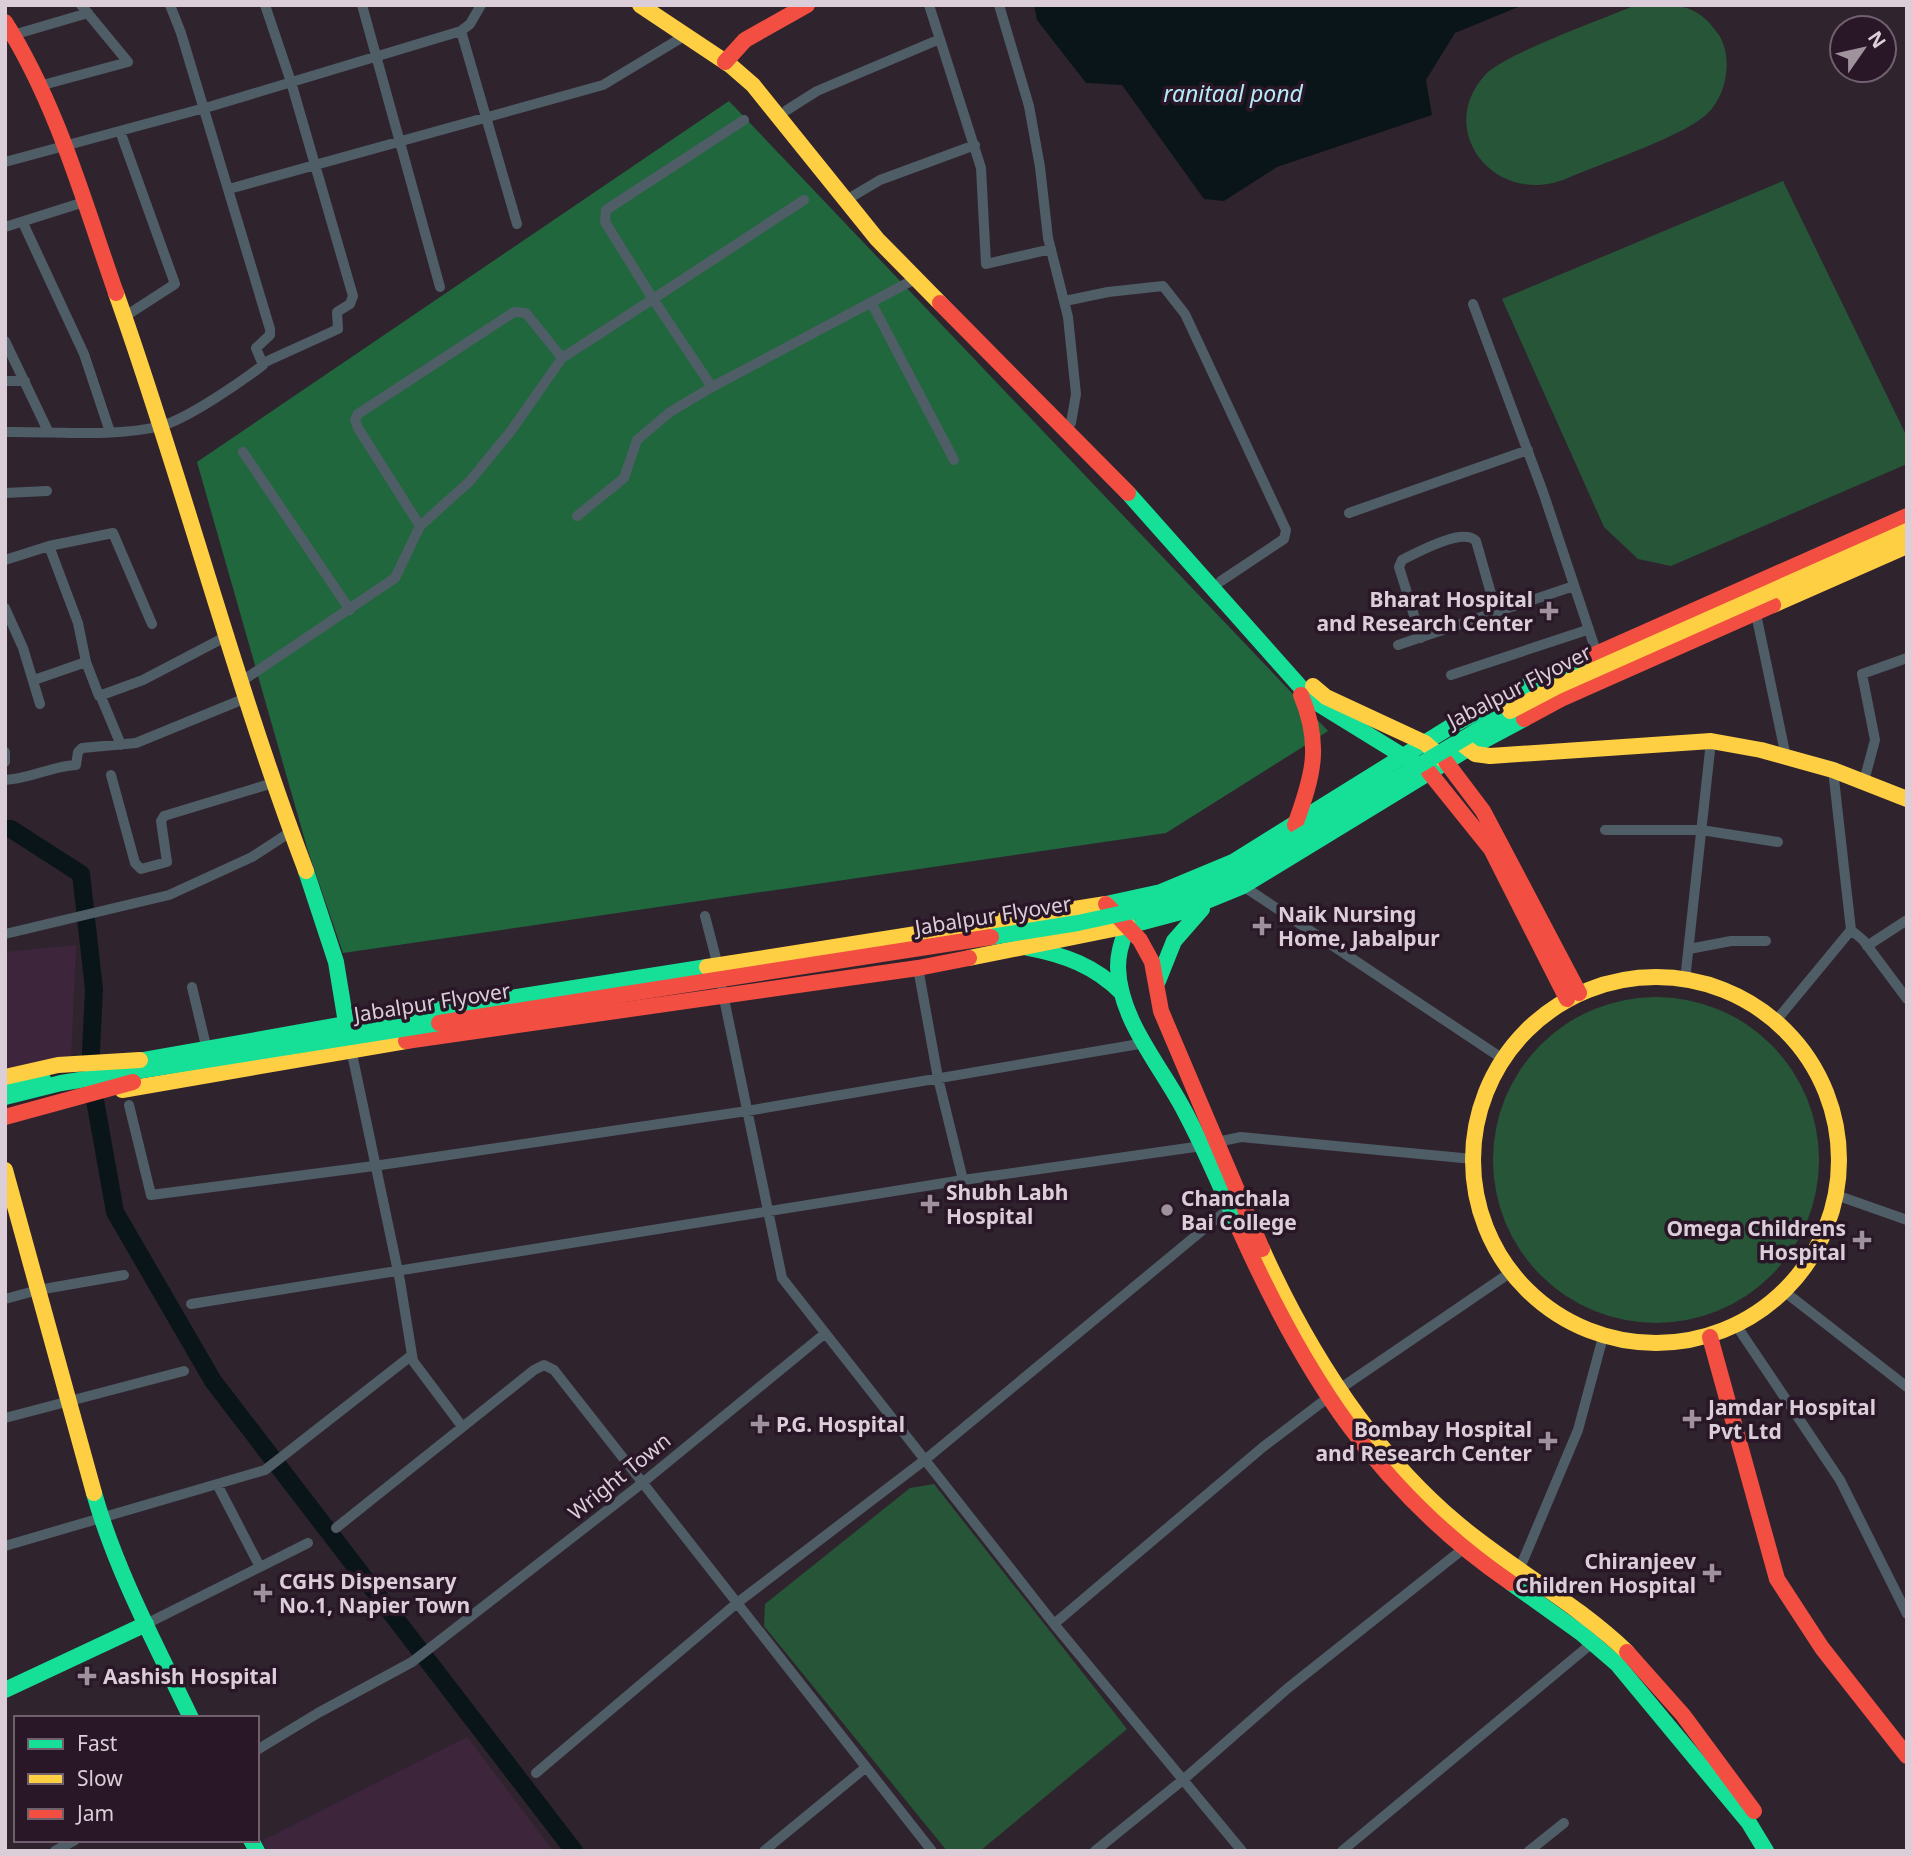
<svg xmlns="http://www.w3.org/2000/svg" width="1912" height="1856" font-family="'Noto Sans',sans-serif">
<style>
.built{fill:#3d263b}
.green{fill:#275538}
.forest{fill:#20673d}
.water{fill:#0a151a}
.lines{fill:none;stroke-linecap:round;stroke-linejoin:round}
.river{stroke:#0a151a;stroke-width:18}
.street{stroke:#4f5d66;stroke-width:10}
.fast{stroke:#16e098;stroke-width:16}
.slow{stroke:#ffcf43;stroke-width:16}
.jam{stroke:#f24e42;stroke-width:16}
.fast-bridge{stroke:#16e098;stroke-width:16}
.slow-bridge{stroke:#ffcf43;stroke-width:16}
.jam-bridge{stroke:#f24e42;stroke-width:16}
.poi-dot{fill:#9f929d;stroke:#291627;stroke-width:2.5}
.labels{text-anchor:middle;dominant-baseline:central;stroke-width:7;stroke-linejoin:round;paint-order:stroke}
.poi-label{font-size:21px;font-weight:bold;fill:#dbced9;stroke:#291627;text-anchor:start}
.street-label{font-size:21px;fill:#dbced9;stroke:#291627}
.water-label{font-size:23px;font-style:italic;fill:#b6eaf9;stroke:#291627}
</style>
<rect width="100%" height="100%" fill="#2f242e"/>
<path class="built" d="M76,945l-5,113 -66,14v-120z
M467,1737l86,114h-286l-5,-10z"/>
<path class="green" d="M1636,5c38,0 59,-5 83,30 14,23 8,60 -12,79 -25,23 -105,49 -139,64 -72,31 -135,-48 -82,-104 21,-21 117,-55 150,-69z
M1783,181l124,256v27l-236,102 -33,-7 -34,-32 -102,-228z
M1493 1160a163 163 0 1 1 326 0a163 163 0 1 1-326 0Z
M934,1484l193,245 -147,122h-33l-183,-225 1,-22 145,-116z"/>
<path class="forest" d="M729,101l599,630 -162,102 -823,120 -35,-102 -111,-389z"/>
<path class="water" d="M1034,5h489l-68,28 -29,47 6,35 -155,52 -53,34 -20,-2 -82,-114 -36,-2 -49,-63z"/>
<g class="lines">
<path class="river" d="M5,829h6l70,45 13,115 -4,83 25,140 98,169 361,470"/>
<path class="street" d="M362,5l78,282
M929,5l52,163 5,96 65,-15
M999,5l30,101 11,61 8,71 20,79 8,77 -5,29
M461,31l56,193
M13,35l75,-22
M39,86l89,-24 -47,-57
M787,110l30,-19 123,-52
M744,120l-138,90 -1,12 48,77 151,-99
M120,131l55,153 -51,33
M5,162l207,-56 249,-75 9,-7 11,-19
M229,189l374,-104 83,-50
M853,196l27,-16 95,-35
M23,223l61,131 26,78
M5,227l76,-24
M1065,301l43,-9 55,-6 22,28 101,216 -2,9 -63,42
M871,302l83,158
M1473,304l70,188 55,165
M5,341l43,90
M263,363l75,-34 -1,-17 13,-8 3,-8 -62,-214 -26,-77
M5,381h20
M5,432c51,-1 107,6 156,-6 26,-7 80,-44 102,-61l-7,-17 14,-13v-6l-89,-296 -11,-28
M243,452l107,158
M5,493l42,-2
M1349,513l179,-63
M577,516l47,-38 13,-38 33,-28 42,-25 203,-108
M420,526l-62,-98 -3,-8 3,-6 156,-102 12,1 36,45
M49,546l29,77 8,39 13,34 44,-16 86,-45
M5,560l44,-14 64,-13 39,91
M5,608l18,40 17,56
M1756,614l30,143
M1421,638l-22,-71 3,-7c16,-8 61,-33 74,-19l20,70
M1398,645l176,-59
M1451,675l136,-45
M34,680l52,-18
M242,681l153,-103 25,-52 49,-44 42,-51 51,-73 91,-59 59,88
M101,697l20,48
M5,752v10
M111,775l24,88 6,6 26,-7 -6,-41 3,-5 109,-33
M5,780c28,-2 43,-13 71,-15l2,-13 4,-4 54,-5 110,-45
M1864,781l11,-41 -13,-66 45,-16
M1605,830h96l77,12
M1243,886l260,173
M705,916l14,54
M1851,930l12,10 44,59
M5,934l164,-39 83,-38 40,-26
M1867,946l40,-26
M1689,949l42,-8h35
M918,968l20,110 25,102
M1685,980l26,-239
M192,987l15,63
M722,989l60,289 272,346 188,227
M1775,1022l76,-92 -18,-160
M351,1049l49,232 13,80 48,64
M129,1105l22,90 223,-29 373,-55 398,-68
M1217,1142l24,-5 232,22
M1836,1195l71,25
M1785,1292l122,95
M5,1299l33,-9 86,-15
M191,1304l772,-124 239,-34
M1736,1325l104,155 67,134
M5,1418l179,-47
M217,1484l43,83
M336,1528l198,-158 10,-5 10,5 378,481
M5,1546l260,-76 147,-115
M1517,1575l61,-145 25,-93
M146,1624l162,-81
M1054,1624l209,-177 75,-57 173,-118
M257,1750l61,-37 94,-51 229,-178 182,-149
M536,1773l201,-170 189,-144 307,-254
M55,1851l20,-11
M764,1851l101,-83
M1095,1851l89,-72 104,-91 175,-139
M1342,1851l255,-212
M1529,1851l35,-28"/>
<path class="fast" d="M1128,493l184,207 117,72
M306,871l30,91 12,73
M1144,897c-12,21 -26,44 -26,70 1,53 44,100 67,145 20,38 37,77 54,117
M1106,904l55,-12 72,-30 217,-135 93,-50 46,-20
M1128,926l49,-13 66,-27 223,-136 58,-31
M1028,948c37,7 67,18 94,45
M1158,981l16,-40 28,-32
M127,1063l219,-39 361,-57
M5,1087l38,-8
M94,1493c22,78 62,152 97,225
M1511,1583l70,50 36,31 132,159 17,28
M5,1690l141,-66
M251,1840l6,11"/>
<path class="slow" d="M640,5l90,60 23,20 124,154 63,64
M116,293c68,191 118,388 190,578
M1773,605l134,-59
M1313,686l13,11 99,46 21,19
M1462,744l13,10 15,2 221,-15 50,9 72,20 74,29
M969,958l159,-32
M707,967l399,-63
M1473 1160a183 183 0 1 1 366 0a183 183 0 1 1-366 0Z
M122,1090l284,-49
M5,1170l89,323
M1262,1249c46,102 109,202 196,275 54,45 118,79 169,128"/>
<path class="jam" d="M5,22c52,82 79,180 111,271
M725,62l20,-22 62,-35
M940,303l188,190
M1589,657l318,-141
M1524,719l37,-20 212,-94
M1446,762l37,49 96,182
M1429,772l62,77 76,150
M1295,825c18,-49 27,-80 6,-130
M1106,904l34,36 12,22 9,49 101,238
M406,1041l512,-73 51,-10
M1239,1229c65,145 138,262 272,354
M1710,1337l67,242 45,69 85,108
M1627,1652l56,63 71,96"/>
<path class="fast-bridge" d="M991,937l87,-14 92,-20 60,-25 280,-167
M5,1097l56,-14 378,-60"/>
<path class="slow-bridge" d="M1510,711l48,-25 349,-155
M5,1077l53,-12 82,-5"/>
<path class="jam-bridge" d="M439,1023l552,-86
M5,1117l128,-35"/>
</g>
<g class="poi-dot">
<path d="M1545.5 600.5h7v7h7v7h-7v7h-7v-7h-7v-7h7z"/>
<path d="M1258.5 915.5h7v7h7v7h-7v7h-7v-7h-7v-7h7z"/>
<path d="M926.5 1193.5h7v7h7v7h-7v7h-7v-7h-7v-7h7z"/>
<circle cx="1167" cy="1210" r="7"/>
<path d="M1858.5 1229.5h7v7h7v7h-7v7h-7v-7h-7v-7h7z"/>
<path d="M1688.5 1408.5h7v7h7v7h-7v7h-7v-7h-7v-7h7z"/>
<path d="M756.5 1413.5h7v7h7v7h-7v7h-7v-7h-7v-7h7z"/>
<path d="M1544.5 1430.5h7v7h7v7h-7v7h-7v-7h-7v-7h7z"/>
<path d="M1708.5 1562.5h7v7h7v7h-7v7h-7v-7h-7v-7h7z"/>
<path d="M259.5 1582.5h7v7h7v7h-7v7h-7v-7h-7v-7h7z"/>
<path d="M83.5 1665.5h7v7h7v7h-7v7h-7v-7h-7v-7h7z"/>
</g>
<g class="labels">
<g class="poi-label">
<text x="1533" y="599" text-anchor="end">Bharat Hospital<tspan x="1533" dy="24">and Research Center</tspan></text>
<text x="1278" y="914">Naik Nursing<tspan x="1278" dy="24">Home, Jabalpur</tspan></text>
<text x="946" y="1192">Shubh Labh<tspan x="946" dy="24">Hospital</tspan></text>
<text x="1181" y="1198">Chanchala<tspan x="1181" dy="24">Bai College</tspan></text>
<text x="1846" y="1228" text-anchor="end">Omega Childrens<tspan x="1846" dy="24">Hospital</tspan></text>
<text x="1708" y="1407">Jamdar Hospital<tspan x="1708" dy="24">Pvt Ltd</tspan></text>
<text x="776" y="1424">P.G. Hospital</text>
<text x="1532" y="1429" text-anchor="end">Bombay Hospital<tspan x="1532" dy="24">and Research Center</tspan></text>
<text x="1696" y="1561" text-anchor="end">Chiranjeev<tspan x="1696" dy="24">Children Hospital</tspan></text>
<text x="279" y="1581">CGHS Dispensary<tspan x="279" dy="24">No.1, Napier Town</tspan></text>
<text x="103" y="1676">Aashish Hospital</text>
</g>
<g class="street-label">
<text transform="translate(1519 686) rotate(-27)">Jabalpur Flyover</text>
<text transform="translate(993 915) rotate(-9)">Jabalpur Flyover</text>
<text transform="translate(432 1002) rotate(-9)">Jabalpur Flyover</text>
<text transform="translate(619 1476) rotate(-39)">Wright Town</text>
</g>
<g class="water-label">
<text x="1233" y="93">ranitaal pond</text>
</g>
</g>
<rect width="1912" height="1856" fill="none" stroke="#dbced9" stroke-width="14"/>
<rect x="14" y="1716" width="245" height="126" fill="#291627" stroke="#70606e" stroke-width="2"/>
<rect x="28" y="1739" width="35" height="10" fill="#16e098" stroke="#70606e" stroke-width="2"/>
<text x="77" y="1751" font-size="21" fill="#dbced9">Fast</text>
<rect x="28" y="1774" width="35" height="10" fill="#ffcf43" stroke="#70606e" stroke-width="2"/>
<text x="77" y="1786" font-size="21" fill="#dbced9">Slow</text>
<rect x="28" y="1809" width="35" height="10" fill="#f24e42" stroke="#70606e" stroke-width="2"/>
<text x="77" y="1821" font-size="21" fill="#dbced9">Jam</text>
<g transform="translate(1863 49) rotate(56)"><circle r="33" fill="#291627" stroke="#70606e" stroke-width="2"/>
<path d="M0-5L12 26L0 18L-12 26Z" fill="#9f929d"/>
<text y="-10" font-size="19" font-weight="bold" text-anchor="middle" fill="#dbced9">N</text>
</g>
</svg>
